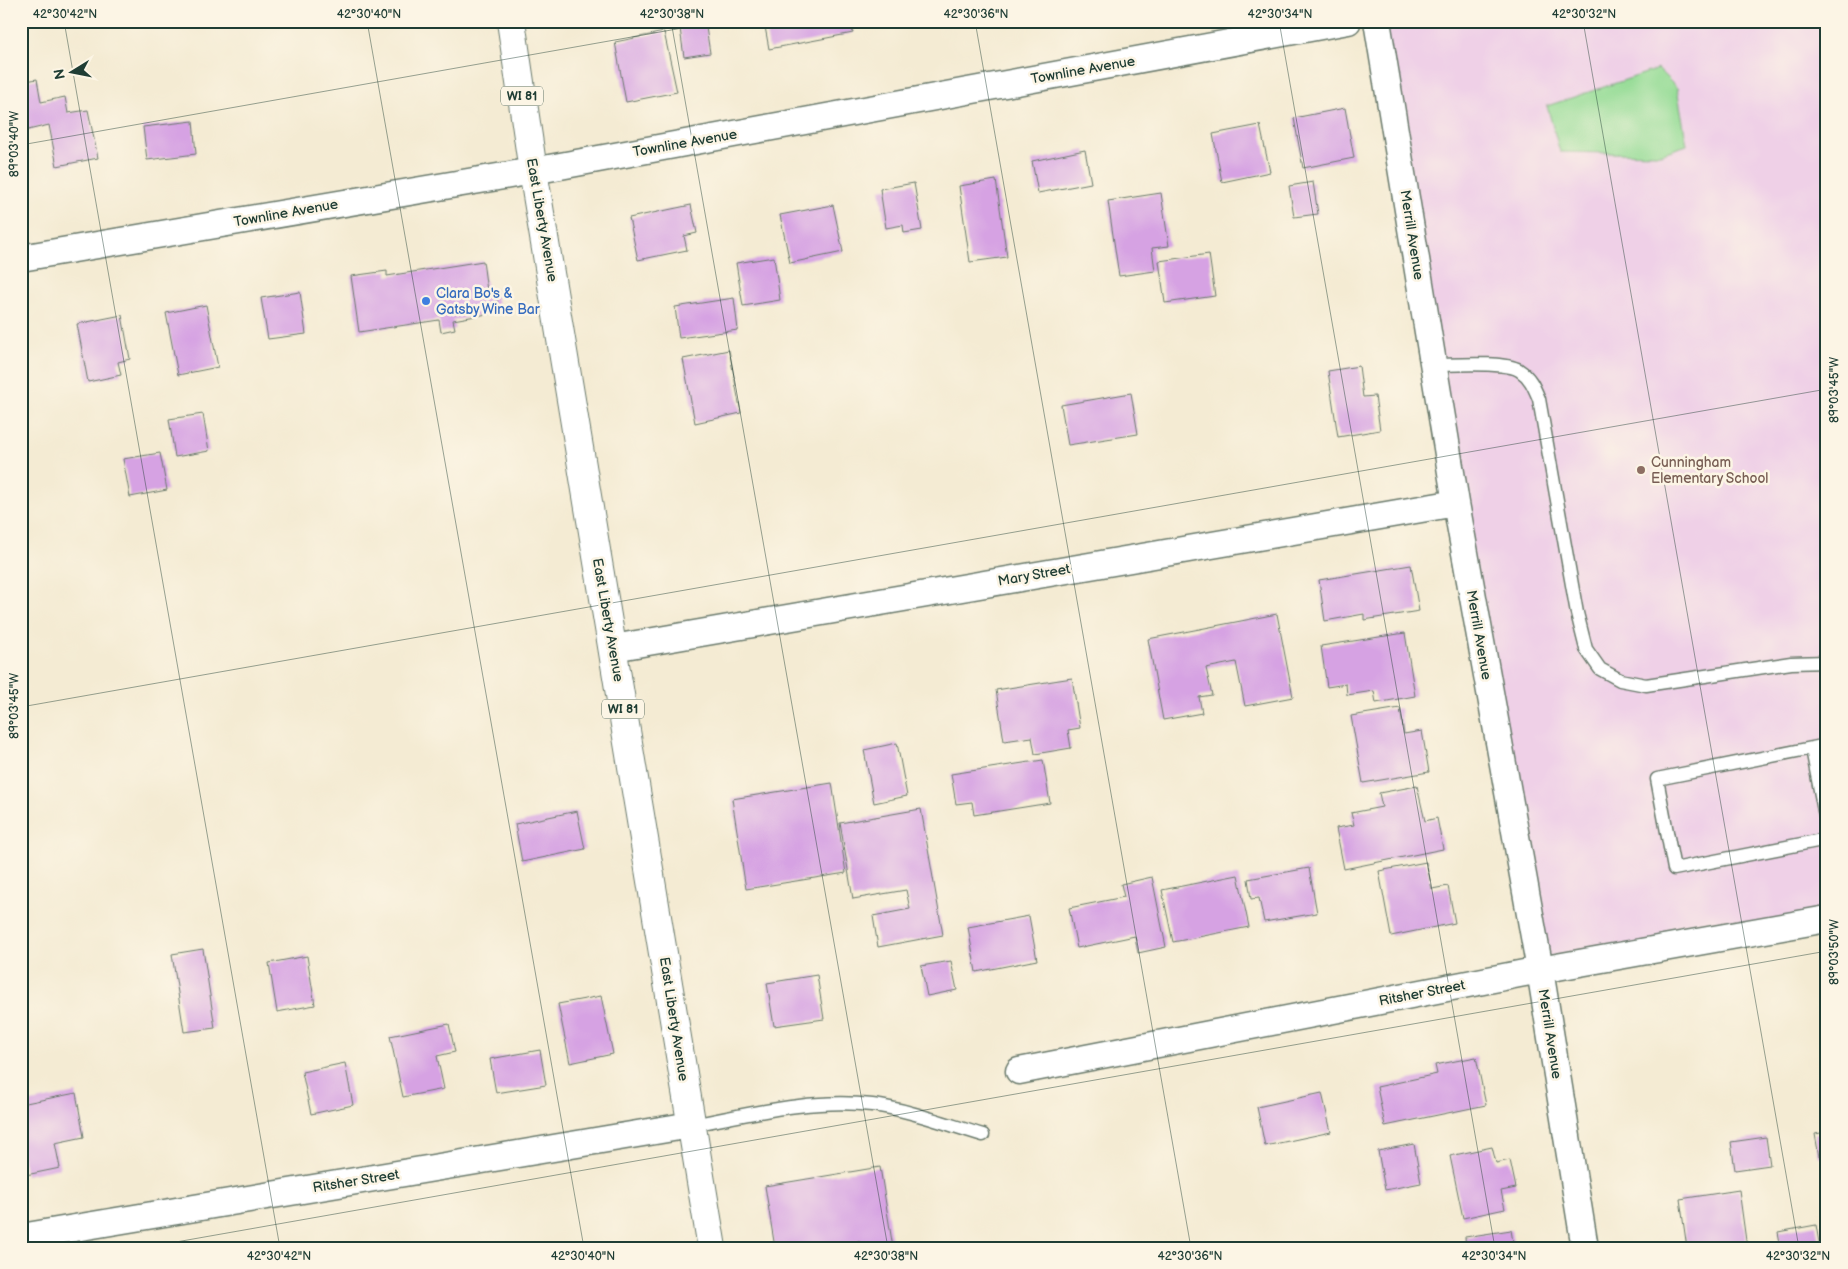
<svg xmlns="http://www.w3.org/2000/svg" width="1848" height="1269" font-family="'Balsamiq Sans',sans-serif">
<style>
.built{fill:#efd0e7}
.green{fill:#95dc96;stroke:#5a8c65}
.building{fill:#d6a2e3}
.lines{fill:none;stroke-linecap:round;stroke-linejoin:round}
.lane-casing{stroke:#6a7a6c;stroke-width:15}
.street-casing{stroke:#6a7a6c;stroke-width:29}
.primary-casing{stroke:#6a7a6c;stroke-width:30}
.lane{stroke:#fff;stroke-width:12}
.street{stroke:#fff;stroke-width:26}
.primary{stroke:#fff;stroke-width:28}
.ticks{fill:none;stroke:#1f3d34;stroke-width:1;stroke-opacity:0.45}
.shop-dot{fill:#3f7fe0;stroke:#fcf5e5;stroke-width:2}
.education-dot{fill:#8d6e63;stroke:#fcf5e5;stroke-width:2}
.labels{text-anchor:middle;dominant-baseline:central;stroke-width:5;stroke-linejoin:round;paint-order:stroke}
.shield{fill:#fcf5e5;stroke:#617469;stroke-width:1}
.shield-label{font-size:12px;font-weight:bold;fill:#1f3d34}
.street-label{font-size:14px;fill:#1f3d34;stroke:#fcf5e5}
.shop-label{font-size:14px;fill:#366cbe;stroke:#fcf5e5;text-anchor:start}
.education-label{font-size:14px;fill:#785e54;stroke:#fcf5e5;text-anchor:start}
.neatline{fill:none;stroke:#1f3d34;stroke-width:2}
.ticks-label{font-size:12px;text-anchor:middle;fill:#1f3d34}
</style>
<rect width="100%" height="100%" fill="#fcf5e5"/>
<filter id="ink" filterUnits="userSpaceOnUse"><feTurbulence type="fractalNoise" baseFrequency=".02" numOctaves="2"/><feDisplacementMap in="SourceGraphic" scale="10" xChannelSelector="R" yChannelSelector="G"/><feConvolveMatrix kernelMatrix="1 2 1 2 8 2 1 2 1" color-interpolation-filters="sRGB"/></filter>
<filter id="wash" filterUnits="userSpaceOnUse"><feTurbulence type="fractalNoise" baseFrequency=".0096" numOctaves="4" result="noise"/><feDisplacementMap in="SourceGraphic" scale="20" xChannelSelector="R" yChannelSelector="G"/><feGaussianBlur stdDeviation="1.12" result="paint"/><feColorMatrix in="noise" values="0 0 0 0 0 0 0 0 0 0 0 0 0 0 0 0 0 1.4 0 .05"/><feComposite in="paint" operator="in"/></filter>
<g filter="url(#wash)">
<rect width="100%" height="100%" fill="#f4ebd3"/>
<path class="built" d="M1377,21h450v898l-287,51z"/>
<path class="green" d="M1658,69l19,19 10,57 -27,9 -100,-2 -13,-46z"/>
<g id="blocks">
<path class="building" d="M679,21h26l5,32 -26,4z
M764,21h86l3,12 -84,16z
M664,32l13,60 -51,10 -11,-60z
M37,79l4,23 24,-5 3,16 20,-3 10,48 -41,8 -8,-41 -25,6 -3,-12v-37z
M1345,108l9,50 -51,10 -9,-50z
M193,121l3,33 -49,6 -4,-33z
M1260,125l10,47 -48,10 -9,-48z
M1085,150l6,33 -53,10 -6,-32z
M996,180l11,77 -37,5 -11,-76z
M1313,182l5,32 -24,3 -5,-31z
M914,183l8,47 -18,3 -1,-8 -17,3 -6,-39z
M1161,193l8,53 -17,2 3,23 -36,5 -11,-75z
M691,205l6,28 -13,3 3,14 -49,10 -9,-42z
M833,205l10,47 -53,11 -10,-48z
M1209,254l6,42 -50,7 -6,-42z
M774,257l6,43 -37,6 -7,-43z
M483,261l4,30 8,-2 4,23 -46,8 2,9 -14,3 -2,-12 -80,12 -8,-56 36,-5v5z
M300,292l6,42 -38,5 -7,-41z
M734,298l4,32 -59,8 -4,-31z
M206,305l12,62 -40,8 -12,-62z
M122,315l8,44 -12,3 3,13 -33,7 -11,-58z
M729,350l12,63 -46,10 -12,-64z
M1359,366l4,31 12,-1 5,34 -42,7 -10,-66z
M1131,393l7,41 -70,11 -7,-40z
M203,414l6,37 -34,6 -6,-38z
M160,453l7,37 -37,7 -7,-38z
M1411,565l8,46 -55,9v-6l-39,7 -6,-41z
M1277,614l16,83 -48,9 -9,-44 -30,6 6,27 -13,2 3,16 -39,7 -15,-81z
M1405,633l10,63 -39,7 -2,-12 -27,4 -1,-11 -19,3 -6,-41z
M1072,678l8,50 -12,2 3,18 -36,6 -3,-17 -28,4 -8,-51z
M1400,708l4,26 18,-3 7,41 -66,11 -12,-67z
M897,743l10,53 -33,7 -10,-53z
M1043,760l7,43 -76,12 -2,-13 -16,2 -5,-30z
M832,783l14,90 -100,16 -14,-90z
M1417,786l8,35 12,-3 6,31 -99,20 -8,-41 18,-3 -3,-12 31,-6 -3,-14z
M921,809l22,126 -65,12 -5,-31 37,-7 -4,-19 -53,9 -13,-76z
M577,811l8,38 -63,13 -7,-38z
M1426,862l6,27 16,-3 7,37 -64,13 -12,-65z
M1309,868l8,45 -53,9 -5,-24 -8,1 -3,-20z
M1238,875l11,52 -76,15 -11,-52z
M1152,877l14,70 -28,6 -3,-17 -58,12 -8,-40 55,-11 -3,-13z
M1029,916l8,44 -61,12 -8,-45z
M203,949l12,79 -31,4 -12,-78z
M307,956l8,49 -38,7 -8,-49z
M951,961l6,29 -30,6 -6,-30z
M817,975l7,44 -50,7 -7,-43z
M601,996l12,58 -43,9 -12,-59z
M449,1024l6,28 -18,4 7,33 -41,8 -13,-61z
M540,1050l6,35 -50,8 -6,-34z
M1476,1057l10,48 -101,21 -8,-39 60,-13 -2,-9z
M345,1063l8,42 -42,9 -9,-42z
M76,1093l8,44 -29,6 5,25 -34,7 -5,-25v-46z
M1322,1093l9,39 -66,14 -8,-39z
M1827,1132v24l-8,1 -4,-23z
M1766,1137l4,28 -35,5 -4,-28z
M1414,1144l7,39 -36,7 -7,-39z
M1492,1147l4,16 14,-3 6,28 -15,3 4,18 -42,9 -13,-62z
M880,1167l13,81h-33l-1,-7 -38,7h-46l-10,-62z
M1739,1190l8,58h-60l-7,-49z
M1816,1225l4,23h-39l-3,-16z
M1511,1230l3,18h-48l-1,-11z"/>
</g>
</g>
<g filter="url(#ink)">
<use href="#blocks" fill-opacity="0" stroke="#6a7a6c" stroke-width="1"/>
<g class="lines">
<g class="lane-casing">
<path id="lane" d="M1433,365c19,0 71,-4 86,5 11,7 15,17 20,29l38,214 9,36 14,20 20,11 26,5 145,-22 36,-1
M1827,745l-170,34 17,90 153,-30
M1812,749l15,77
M691,1125c60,-11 120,-27 181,-20 35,4 77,20 111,30"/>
</g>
<g class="street-casing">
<path id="street" d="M1377,21l79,482 84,467 45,278
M21,258l512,-87 815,-150
M613,648l843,-145
M1019,1071l521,-101 287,-51
M21,1237l670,-112"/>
</g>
<g class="primary-casing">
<path id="primary" d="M511,21l22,150 179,1077"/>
</g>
<use href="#lane" class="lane"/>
<use href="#street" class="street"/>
<use href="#primary" class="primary"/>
</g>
</g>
<path class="ticks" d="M64,21l216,1227M367,21l217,1227M671,21l217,1227M975,21l216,1227M1279,21l216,1227M1583,21l216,1227M21,145l701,-124M21,707l1806,-318M142,1248l1685,-297"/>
<circle class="shop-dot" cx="426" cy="301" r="5"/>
<circle class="education-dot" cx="1641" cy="470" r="5"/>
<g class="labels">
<g class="shield">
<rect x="501" y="86.5" width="42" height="19" rx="4"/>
<rect x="602" y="699.5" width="42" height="19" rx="4"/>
</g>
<g class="shield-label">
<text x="522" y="96">WI 81</text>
<text x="623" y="709">WI 81</text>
</g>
<g class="street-label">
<text transform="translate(1083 70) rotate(-10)">Townline Avenue</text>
<text transform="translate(685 143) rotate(-10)">Townline Avenue</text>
<text transform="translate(286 213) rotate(-10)">Townline Avenue</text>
<text transform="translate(542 220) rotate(80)">East Liberty Avenue</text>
<text transform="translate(1412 235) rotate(81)">Merrill Avenue</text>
<text transform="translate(1034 575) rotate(-10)">Mary Street</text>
<text transform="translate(608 620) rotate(80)">East Liberty Avenue</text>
<text transform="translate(1479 635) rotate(80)">Merrill Avenue</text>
<text transform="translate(1422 993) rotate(-11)">Ritsher Street</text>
<text transform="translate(674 1019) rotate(81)">East Liberty Avenue</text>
<text transform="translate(1550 1034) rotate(81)">Merrill Avenue</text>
<text transform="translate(356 1181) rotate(-9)">Ritsher Street</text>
</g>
<g class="shop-label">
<text x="436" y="293">Clara Bo's &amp;<tspan x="436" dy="16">Gatsby Wine Bar</tspan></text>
</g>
<g class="education-label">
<text x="1651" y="462">Cunningham<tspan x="1651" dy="16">Elementary School</tspan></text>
</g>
</g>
<rect width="1848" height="1269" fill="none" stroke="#fcf5e5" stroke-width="55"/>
<g transform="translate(72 72) rotate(260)" stroke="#fcf5e5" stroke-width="4" paint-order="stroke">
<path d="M0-4L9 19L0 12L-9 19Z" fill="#1f3d34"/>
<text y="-8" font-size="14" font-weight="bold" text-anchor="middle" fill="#1f3d34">N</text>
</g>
<rect x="28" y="28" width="1792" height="1214" class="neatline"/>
<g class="ticks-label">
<text x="65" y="18">42°30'42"N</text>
<text x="369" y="18">42°30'40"N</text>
<text x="672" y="18">42°30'38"N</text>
<text x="976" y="18">42°30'36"N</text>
<text x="1280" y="18">42°30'34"N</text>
<text x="1584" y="18">42°30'32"N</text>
<text transform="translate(14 144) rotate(-90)" y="4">89°03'40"W</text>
<text transform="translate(1834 390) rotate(-90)" y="4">89°03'45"W</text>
<text transform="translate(14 706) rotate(-90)" y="4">89°03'45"W</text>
<text transform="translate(1834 952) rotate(-90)" y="4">89°03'50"W</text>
<text x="279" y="1260">42°30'42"N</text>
<text x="583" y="1260">42°30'40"N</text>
<text x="886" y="1260">42°30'38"N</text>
<text x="1190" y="1260">42°30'36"N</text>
<text x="1494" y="1260">42°30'34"N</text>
<text x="1798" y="1260">42°30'32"N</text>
</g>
</svg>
